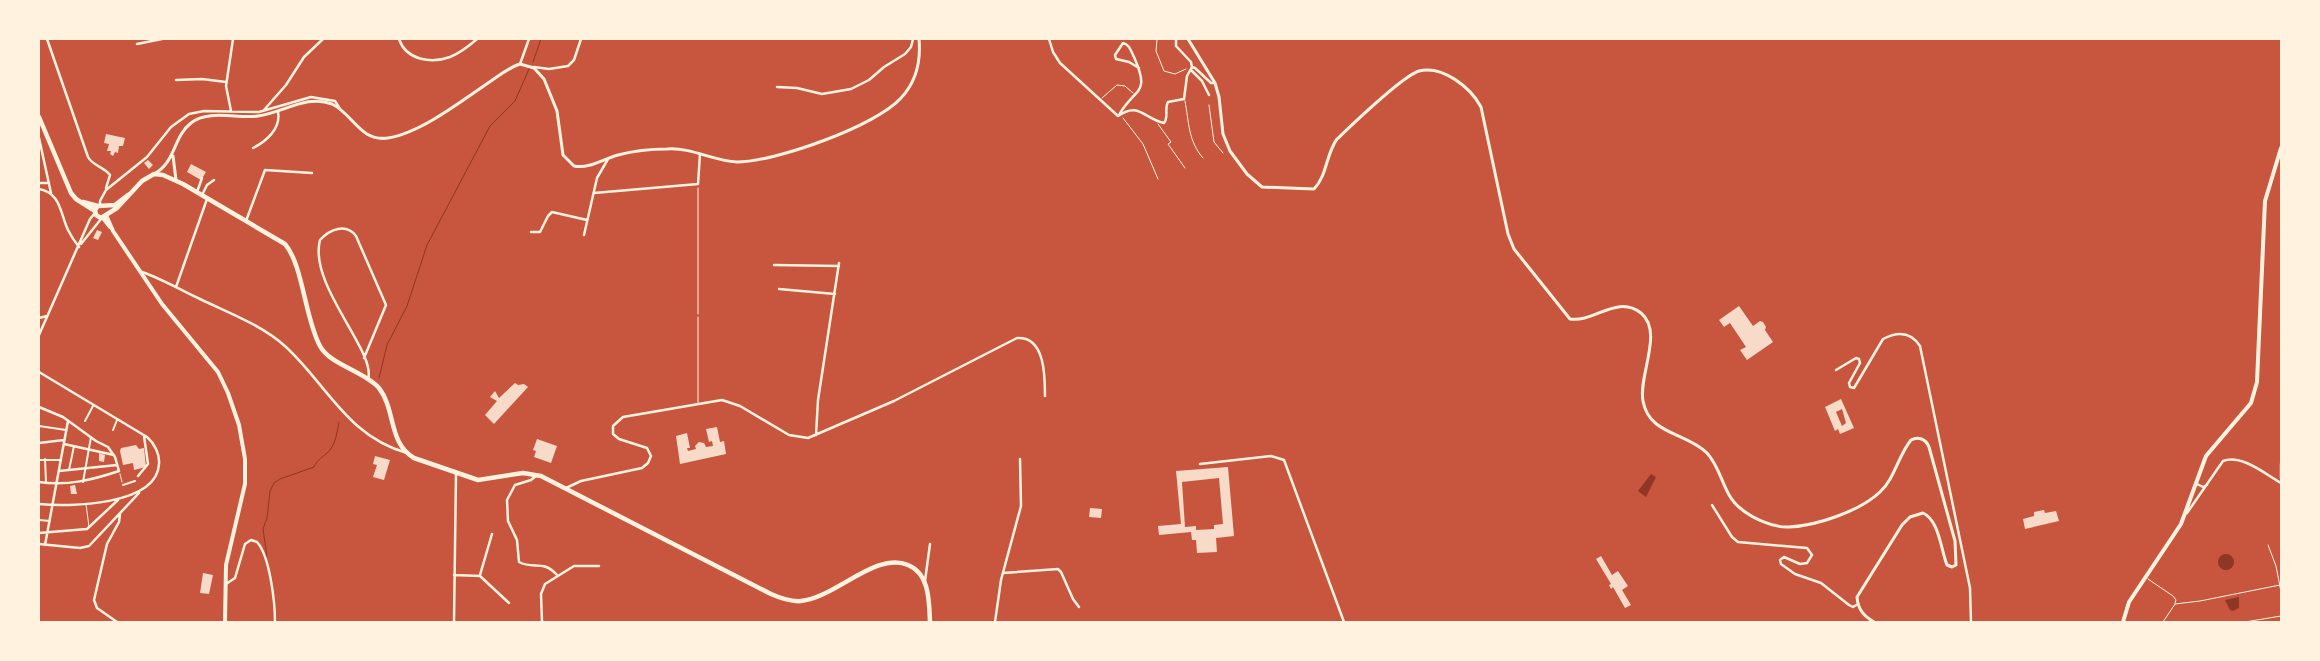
<svg xmlns="http://www.w3.org/2000/svg" width="2320" height="661" font-family="'Source Sans 3',sans-serif">
<style>
.water{fill:#8f3625}
.lines{fill:none;stroke-linecap:round;stroke-linejoin:round}
.stream{stroke:#8f3625;stroke-width:1}
.building{fill:#f7dbc8;fill-rule:evenodd}
.path{stroke:#fff3e0;stroke-width:1}
.service{stroke:#fff3e0;stroke-width:1}
.pedestrian{stroke:#fff3e0;stroke-width:2}
.minor{stroke:#fff3e0;stroke-width:2.5}
.tertiary{stroke:#fff3e0;stroke-width:3}
.secondary{stroke:#fff3e0;stroke-width:4}
.primary{stroke:#fff3e0;stroke-width:4.5}
</style>
<rect width="100%" height="100%" fill="#c8553d"/>
<path class="water" d="M1651,474l5,3 -10,20 -8,-6z
M2218 562a8 8 0 1 1 16 0a8 8 0 1 1-16 0Z
M2239,597v11l-6,3 -3,-1 -5,-10z"/>
<g class="lines">
<path class="stream" d="M533,62l8,-23
M379,378l8,-33 20,-39 20,-61 63,-119 25,-25 14,-32
M267,557l-4,-28 4,-11 3,-27 4,-8 6,-4 34,-12c3,-8 11,-11 16,-17 6,-8 7,-18 9,-28"/>
</g>
<path class="building" d="M106,134l19,4 -2,8h-4l-1,7 -3,-1 -2,4 -3,-2 1,-3h-4l2,-7 -5,-1z
M148,160l5,5 -4,4 -5,-6z
M191,164l15,8 -5,8 -14,-8z
M97,230l5,2 -4,8 -5,-2z
M1739,306l14,20 7,-5 3,1 3,5 -1,3 8,12 -26,18 -7,-10 6,-3 -16,-24 -6,4 -5,-7z
M515,383l3,2 6,-1 4,3 -34,37 -9,-9 12,-14 -7,-4 5,-6 4,7z
M1841,399l13,29 -14,6 -2,-5 -3,2 -10,-24zM1842,409l4,14 -4,3 -6,-14z
M717,427l3,15 4,-1 2,13 -46,10 -4,-28 11,-3 3,15h-3l1,3 8,-2 -1,-3 4,-4 5,1 2,4 7,-1 -1,-5 -3,1 -3,-13z
M537,439l20,7 -6,17 -17,-6 2,-6 -3,-1z
M136,445l3,4 5,-1 2,19 -12,3 -1,-7 -10,2 -3,-14 1,-3z
M99,453l6,2 -1,7 -5,-1z
M375,456l15,4 -6,20 -11,-3 4,-12 -4,-1z
M1228,467l6,69 -18,2 1,14 -20,1 -1,-13h-4l-1,-8 -32,3 -1,-9 23,-2 -5,-53zM1219,478l4,46 -9,1v4l-18,1v-4l-11,1 -3,-45z
M75,485l2,9h-6l-1,-8z
M1090,508l12,1 -1,9 -12,-1z
M2044,510l1,3 11,-2 3,10 -34,8 -2,-10 11,-3v-4z
M1601,556l11,19 6,-4 10,15 -6,4 9,15 -6,3 -12,-21 -2,2 -2,-4 2,-1 -15,-25z
M203,573l10,2 -4,19 -9,-1z"/>
<g class="lines">
<path class="path" d="M1157,39l-1,12 8,20 11,3 11,-5
M1102,98l15,-13 8,1 8,7
M1185,101c4,21 3,40 18,57
M1209,105l5,37 9,11
M1123,118l20,26 15,35
M1158,124l13,18 -3,2 17,24
M698,188v126
M120,474l2,8
M2268,545l8,21 5,26
M2148,579l25,17 3,4 -1,3
M2175,604l25,-3 80,-16
M2163,622l12,-18
M2245,622l36,-6"/>
<path class="service" d="M698,403v-86
M86,504l3,23"/>
<path class="pedestrian" d="M85,421l8,-15
M39,426l27,4
M113,430l4,-10
M45,459l1,23
M39,460h22
M69,470l5,-24
M83,482l8,-45
M123,485l12,-4
M39,520l11,1"/>
<path class="minor" d="M47,39l41,118c5,9 16,10 22,18l-4,13
M399,39c7,21 32,25 51,18 10,-4 19,-11 27,-18
M1049,39l4,13 7,11 58,53
M1176,39v7l15,16 1,5
M137,44l25,-5
M520,64l9,-25
M534,67l15,2 19,-3 6,-6 7,-21
M1191,70l11,11 7,14
M176,80l26,-1 24,3
M777,87l20,1 25,6 29,-5 18,-9 15,-13 21,-13 6,-7 2,-8
M264,110l22,-25 18,-28 19,-18
M231,111l-5,-25 7,-47
M1119,115c16,-28 32,-20 15,-58 -3,-6 -5,-13 -11,-14l-8,12 1,4 13,3 10,6
M1118,116c21,-15 26,3 46,7 5,-6 0,-14 4,-21l16,-3 3,-23 5,-9 3,1 16,15h4
M39,138l12,55
M253,148c14,-7 28,-20 25,-36
M39,183h10
M39,189c22,4 21,24 29,41 3,6 7,12 11,17
M197,192l5,-14
M594,193l104,-9 2,-30
M202,195l5,-10 7,-5
M100,206v-5l6,-11 41,-33 24,-30 18,-13 15,-3 55,1 52,-15 24,4 5,8
M246,221l19,-51 47,3
M531,232h9l8,-16 4,-4 35,8
M584,235l13,-57 11,-19
M81,244l20,-25
M774,265l65,1
M142,272c20,7 39,18 58,27 29,14 62,26 86,48 41,38 62,90 121,106
M176,287l31,-88
M779,289l56,5
M39,318l8,-2
M39,335l51,-116 5,-6
M364,358l22,-53 -30,-69c-10,-13 -26,-7 -36,4 -12,45 57,112 48,139
M1836,370l20,-12 3,1 1,4 -11,20 1,4 4,1 29,-49c15,-8 28,-7 37,7l50,242 1,34
M39,372l108,65c7,6 13,17 12,27 -2,42 -91,43 -120,40
M39,407l24,10 33,24 12,6 7,10 4,14c-27,9 -51,15 -80,11
M816,435l2,-35 21,-137
M39,443l25,-3
M64,444l50,11
M1200,464l71,-8 13,4 60,162
M2281,464v14
M59,471l58,-6
M537,475l-6,5 -16,5 -8,15 1,21 9,19 2,22c15,8 24,-3 38,13
M138,476l10,-12 -4,-28
M2197,484l6,3 4,-2
M566,488l15,-7 61,-13 6,-5 3,-7 -4,-8 -28,-9 -6,-5v-8l10,-9 99,-17 18,6 49,29 19,3 86,-37 123,-63c28,-2 28,38 28,58
M1712,505l20,32 6,5 69,6 5,7 -5,8 -7,1 -16,-7 -4,3 1,4 14,10 26,9 28,22 4,2 5,-3
M2187,513l36,-52c19,-7 42,13 58,22
M39,533l48,-4 31,-29
M39,544l41,4 9,-2 50,-53
M45,545l23,-124
M1003,573l55,-4 3,3 12,27 6,8
M454,575l26,1 29,27
M480,575l12,-41
M925,581l5,-37
M226,584l9,-6 10,-34 6,-4 6,2c13,14 18,61 18,80
M117,622l-20,-14 -3,-8 13,-56 12,-22 1,-8
M454,622l2,-148
M542,622l-1,-28 4,-10 29,-18h25
M995,622l6,-42 20,-74 -1,-47"/>
<path class="tertiary" d="M1188,39l27,44 4,14 4,37 7,17 17,23 15,13 52,2c13,-13 12,-35 23,-50 15,-14 65,-63 82,-68 24,-6 52,17 62,36l27,127 6,15 56,70c24,4 47,-25 71,-6 23,19 -3,63 2,88 6,34 43,31 64,52 15,16 16,42 33,55 12,10 33,20 49,19 27,-1 71,-16 91,-35 15,-14 18,-36 31,-52 7,-4 15,-1 18,7l26,94 1,24 -4,2 -5,-2c-6,-15 -8,-45 -24,-52l-13,4 -8,8 -45,72c1,13 7,19 17,25
M173,156l3,24
M154,174c22,-12 19,-37 37,-51 17,-14 47,-4 67,-7 25,-3 49,-22 74,-12 21,10 28,38 56,34 33,-5 75,-38 103,-57 9,-6 19,-14 29,-17l14,4 10,11 13,32 6,44 11,11c16,3 29,-7 44,-11 15,-4 33,-6 49,-6 24,-2 46,12 70,13 38,0 139,-36 164,-64 16,-17 20,-37 18,-59"/>
<path class="secondary" d="M106,215l7,16 49,73 56,68 10,21 11,32 6,34v25l-19,81 -1,57
M103,218l7,9
M2123,622l6,-20 52,-78 25,-68 45,-53 6,-21 8,-181 16,-53"/>
<path class="primary" d="M39,117l32,76 5,6 19,12
M128,195l-13,10 -17,1 -3,4 1,5 5,3 16,-10 25,-27 12,-7 9,1 20,9 102,60c18,21 20,75 35,102 10,19 44,25 59,42 17,22 9,55 35,70l64,22 45,-7 18,3 230,118c9,4 19,8 30,7 34,-3 75,-50 107,-36 22,9 21,37 22,57
M83,202l15,4"/>
</g>
<rect width="2320" height="661" fill="none" stroke="#fff3e0" stroke-width="80"/>
</svg>
